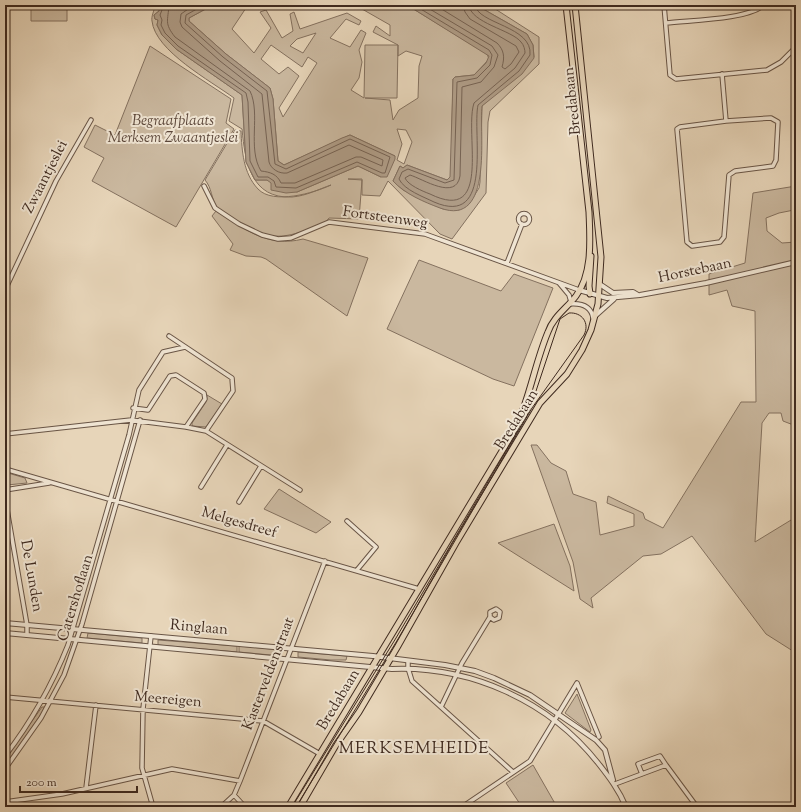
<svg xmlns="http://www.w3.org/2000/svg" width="801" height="812" font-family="'Sorts Mill Goudy',serif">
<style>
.green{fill:#cab89f;stroke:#84715f;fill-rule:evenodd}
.water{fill:#ae9b85;stroke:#826e5c}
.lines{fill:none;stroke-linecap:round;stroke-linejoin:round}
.shore{stroke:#766252;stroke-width:1}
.minor-casing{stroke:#695546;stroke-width:5.5}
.tertiary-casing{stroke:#695546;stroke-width:6}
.primary-casing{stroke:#3f2a1f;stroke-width:7}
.minor{stroke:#efe4d2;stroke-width:3.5}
.tertiary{stroke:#efe4d2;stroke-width:4}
.primary{stroke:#e7d5b9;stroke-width:5}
.tram{stroke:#3f2a1f;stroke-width:1}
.labels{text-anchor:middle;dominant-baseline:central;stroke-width:4;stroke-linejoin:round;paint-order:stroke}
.street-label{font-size:15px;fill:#3f2a1f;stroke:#efe4d2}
.park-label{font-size:15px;font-style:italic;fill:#5b4639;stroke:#efe4d2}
.quarter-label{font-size:17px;letter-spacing:1px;fill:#3f2a1f;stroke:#efe4d2}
</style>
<rect width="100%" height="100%" fill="#e7d5b9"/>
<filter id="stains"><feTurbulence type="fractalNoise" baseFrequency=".005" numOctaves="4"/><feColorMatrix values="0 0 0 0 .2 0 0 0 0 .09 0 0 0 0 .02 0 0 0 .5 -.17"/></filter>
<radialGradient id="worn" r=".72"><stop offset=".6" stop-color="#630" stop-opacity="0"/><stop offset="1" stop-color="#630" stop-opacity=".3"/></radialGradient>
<path class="green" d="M31,5h36v16h-36z
M146,5h15l-2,6 -5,4 1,4 3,1 -1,5 5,10 14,14 66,46 4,67 9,18h12l30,12 61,-26 23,11 14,-21 -45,-21 -66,30 -6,-4 -5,-62 -3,-11 -44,-34 -37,-33v-3l24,-13h35l-16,24 22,24 17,-25 -11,-16 6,-2 16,28 11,-7 -3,-17 4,-2 6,17 47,-16 14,8 -2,4 -13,-6 -16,19 20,9 11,-17 5,3 -7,17 3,12 -3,16 -8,12 13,8 1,-53h33l-1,53h-32l25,2 3,20 6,-10 19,-12 1,-32 3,-10 -16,-5 -8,5v-11l-25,-13 3,-6 14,10v-11l-35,-20h52l80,49 2,5 -15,16 -19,2 -2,2 -2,98 -4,3 -40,-15 -4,3 -3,-2 -7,15 10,9 40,19 16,1 10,-6 10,-16 1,-6 2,-76 52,-49 -1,-12 -6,-11 -51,-29h13l50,32v27l-49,47 -2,11 -2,71 -34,46 -12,-5 -52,-53 -8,15 -18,-1v-16h-14l14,1 -3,39 -30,-1 -3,4c-19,8 -42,19 -63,12 -14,-4 -33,-18 -46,-26 -6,-10 -5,-20 -12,-28l30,-50 6,1c1,20 2,42 17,58 15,16 56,4 73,-4 -12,4 -25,11 -39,12 -41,2 -47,-35 -50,-68l-13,-8 5,-23c-23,-17 -79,-47 -82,-77 -1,-4 2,-10 3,-15l-6,2zM316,33l-13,20 -13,-7 7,-7zM271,45l31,22 6,-10 9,6 -34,54 -4,-9 20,-32 -11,-9 -9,7 -18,-15zM397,129l9,1 6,12 -8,22 -7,-4 5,-16z
M150,46l81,53 -5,24 8,6 -58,98 -84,-46 12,-23 -20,-11 11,-22 20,10z
M796,186v38l-2,-14 -15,3 -13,5 1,13 15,12 14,-1v184l-13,-5 -2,-8h-12l-7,10 -7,119 41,-25v136l-30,-19 -74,-98 -31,18 -18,2 -52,42 2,10 -13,-9 -7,-37 -42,-117h6l14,18 15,8 7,23 23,8 4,33 34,-9v-12l-27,-11 1,-7 35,17 2,6 18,9 78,-126h15l-1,-91 -23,-5 -5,-16 -18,5v-21l36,-11 8,-70z
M216,211c29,18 52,37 87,28l65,19 -21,58 -81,-57 -5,-2 -15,-1 -16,-6 3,-6 -21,-28z
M419,260l82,31 13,-17 39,14 -39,98 -21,-7 -106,-50z
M207,395l15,9 -16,23 -14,-1v-3l14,-21z
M8,473l17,5 2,5 -20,2 -2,-11z
M279,489l52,33 -15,11 -52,-24z
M554,524l16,42 4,25 -76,-48z
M88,633l54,5v5l-55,-5z
M158,640l79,6v6l-79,-7z
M239,646l43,4 -1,6 -42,-4z
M298,652l49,4 -1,4h-15l-33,-3z
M577,694l14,36 -1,2 -25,-19z
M42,707h4l-41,59v-7z
M533,765l24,42h-35l-16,-24z"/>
<path class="water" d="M161,5h52l-24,13v3l37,33 44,34 3,11 5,62 6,4 58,-27 8,-3 45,21v3l-8,18h-6l-23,-11 -61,26 -11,1 -15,-3v-7l-4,-3h-12l-9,-18 -4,-67 -66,-46 -14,-14 -5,-10 1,-5 -3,-1 -1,-4 5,-4z
M407,5h69l51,29 6,11 1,13 -12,16 -40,32c-3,27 12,122 -42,102 -16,-6 -35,-14 -47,-27l7,-15 3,2 4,-3 40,15 3,-3 3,-98 2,-2 19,-2 12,-12 3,-7z"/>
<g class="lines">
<path class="shore" d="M164,5l-4,10 2,5 -1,5 4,8 13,13 68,47 2,9 2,59 8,16h10l6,4 2,6 20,1 61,-26 25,11h3l5,-16 -40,-18 -64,30 -11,-5 -8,-73 -44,-34 -38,-34 1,-8 18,-10
M169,5c-1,16 -5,18 6,32l75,54c11,23 -3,57 11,80 9,1 16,3 20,12h14l61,-26h5l21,9 1,-6 -34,-15 -62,28c-8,1 -16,-4 -18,-11l-7,-68 -42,-33 -38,-34 -2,-5 1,-8 13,-9
M414,5l75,45 3,5 -2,10 -13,13 -20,4 -3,98 -9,3 -37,-14 -6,3 -3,7c5,11 25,18 35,23 60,26 38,-69 44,-97l41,-34 11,-16c3,-29 -53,-31 -55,-50
M423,5l69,41 6,9 -4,12 -13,15 -19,5 -2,89c-4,25 -37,3 -50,-1l-5,3c3,7 17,13 25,16 63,31 34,-61 44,-91l41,-35 10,-15c0,-3 -1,-8 -4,-11 -9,-12 -51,-19 -52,-37
M435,5l62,38c7,7 8,14 5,24l3,2 6,-5 8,-12 -3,-6 -46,-27 -5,-7 -2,-7"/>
<g class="minor-casing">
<path id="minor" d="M664,5l6,70 6,4 91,-9 14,-8 15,-15
M666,23c23,-3 81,-3 98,-18
M722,74l4,47 45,-3 7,4 -2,38 -3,6 -38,5 -6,4 -5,62 -4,5 -28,4 -5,-4 -10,-113 3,-2 46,-6
M204,186l11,22 24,16 23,11 16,4 13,-1 38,-16 96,12 154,56
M518.5 219a5.5 5.5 0 1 1 11 0a5.5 5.5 0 1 1-11 0Z
M507,263l15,-39
M559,283l10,12 2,7
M5,290l51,-109 35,-61
M569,304c11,-1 22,1 24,14
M169,336l63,42 1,13 -27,40
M133,408l15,2 22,-34 6,-1 28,18 1,6 -19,28
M5,434l126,-14 55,7 20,4 94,59
M5,469l414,120
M201,487l26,-42
M5,490l44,-7
M5,498l22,127v10
M239,502l22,-36
M347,521l29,26 -19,23
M151,636l-8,73 -1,59 11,39
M408,661v7l4,13 101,91
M577,683l22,54
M5,697l258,24 57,33
M441,707l21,-44 28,-46v-5l6,-3 4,3 -1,6 -5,2 -4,-3
M5,756c27,-35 47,-71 63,-111l61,-210 10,-45 24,-38 22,-5
M5,769l36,-51 23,-43 18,-51 58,-204
M642,774l-4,-10 22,-8 6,9
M615,784l51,-19 31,42
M86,788l10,-83
M234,795l11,12
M5,802l57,-8 110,-25 68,12
M221,807l13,-12 6,-14 85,-220
M462,807l68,-46 47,-78"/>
</g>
<g class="tertiary-casing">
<path id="tertiary" d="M601,285l12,8 20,-1 5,3
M579,290l28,8 33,-3 66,-12 90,-21
M595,316l19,-17
M5,623l368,33 72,9 30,6 19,7 36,17 66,45 9,10 8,30
M5,633l387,36c79,-3 157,32 206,94 11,14 21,27 28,44"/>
</g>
<g class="primary-casing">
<path id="primary" d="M590,294l-1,-8 2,-30
M288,807l223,-371c18,-32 23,-71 37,-104 5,-15 19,-24 28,-36 17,-23 14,-57 13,-84l-23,-207
M300,807l36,-62 23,-33 39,-66 58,-103 84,-140 27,-29 15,-24 9,-20 7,-26 3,-47 -26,-252"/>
</g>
<use href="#minor" class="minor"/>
<use href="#tertiary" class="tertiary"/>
<use href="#primary" class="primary"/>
<path class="tram" d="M292,807l104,-169 133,-226 31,-93 9,-6c13,-1 21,10 15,22l-52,73 -134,231 -102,168"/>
</g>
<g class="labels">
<g class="street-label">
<text transform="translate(573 101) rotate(-96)">Bredabaan</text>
<text transform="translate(46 177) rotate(-63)">Zwaantjeslei</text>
<text transform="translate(385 218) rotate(8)">Fortsteenweg</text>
<text transform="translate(695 271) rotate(-12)">Horstebaan</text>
<text transform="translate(517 420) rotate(-58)">Bredabaan</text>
<text transform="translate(239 523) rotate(16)">Melgesdreef</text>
<text transform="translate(31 576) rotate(80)">De Lunden</text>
<text transform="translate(76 598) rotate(-73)">Catershoflaan</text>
<text transform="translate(199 628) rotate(5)">Ringlaan</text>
<text transform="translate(269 674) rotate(-69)">Kasterveldenstraat</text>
<text transform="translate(168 700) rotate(5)">Meereigen</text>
<text transform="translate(339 700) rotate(-59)">Bredabaan</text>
</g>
<g class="park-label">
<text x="173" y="121">Begraafplaats<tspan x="173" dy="17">Merksem Zwaantjeslei</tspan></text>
</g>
<g class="quarter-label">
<text x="414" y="749">MERKSEMHEIDE</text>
</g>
</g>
<rect width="801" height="812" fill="none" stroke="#e7d5b9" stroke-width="20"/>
<rect x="6" y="6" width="789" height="800" fill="none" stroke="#3f2a1f" stroke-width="2"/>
<rect x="10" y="10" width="781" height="792" fill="none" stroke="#3f2a1f"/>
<path d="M20 786v6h117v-6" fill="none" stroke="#3f2a1f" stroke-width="2"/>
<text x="26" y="786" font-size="12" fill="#3f2a1f" stroke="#efe4d2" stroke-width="3" paint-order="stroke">200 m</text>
<rect width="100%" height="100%" filter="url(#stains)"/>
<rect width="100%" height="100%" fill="url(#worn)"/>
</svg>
